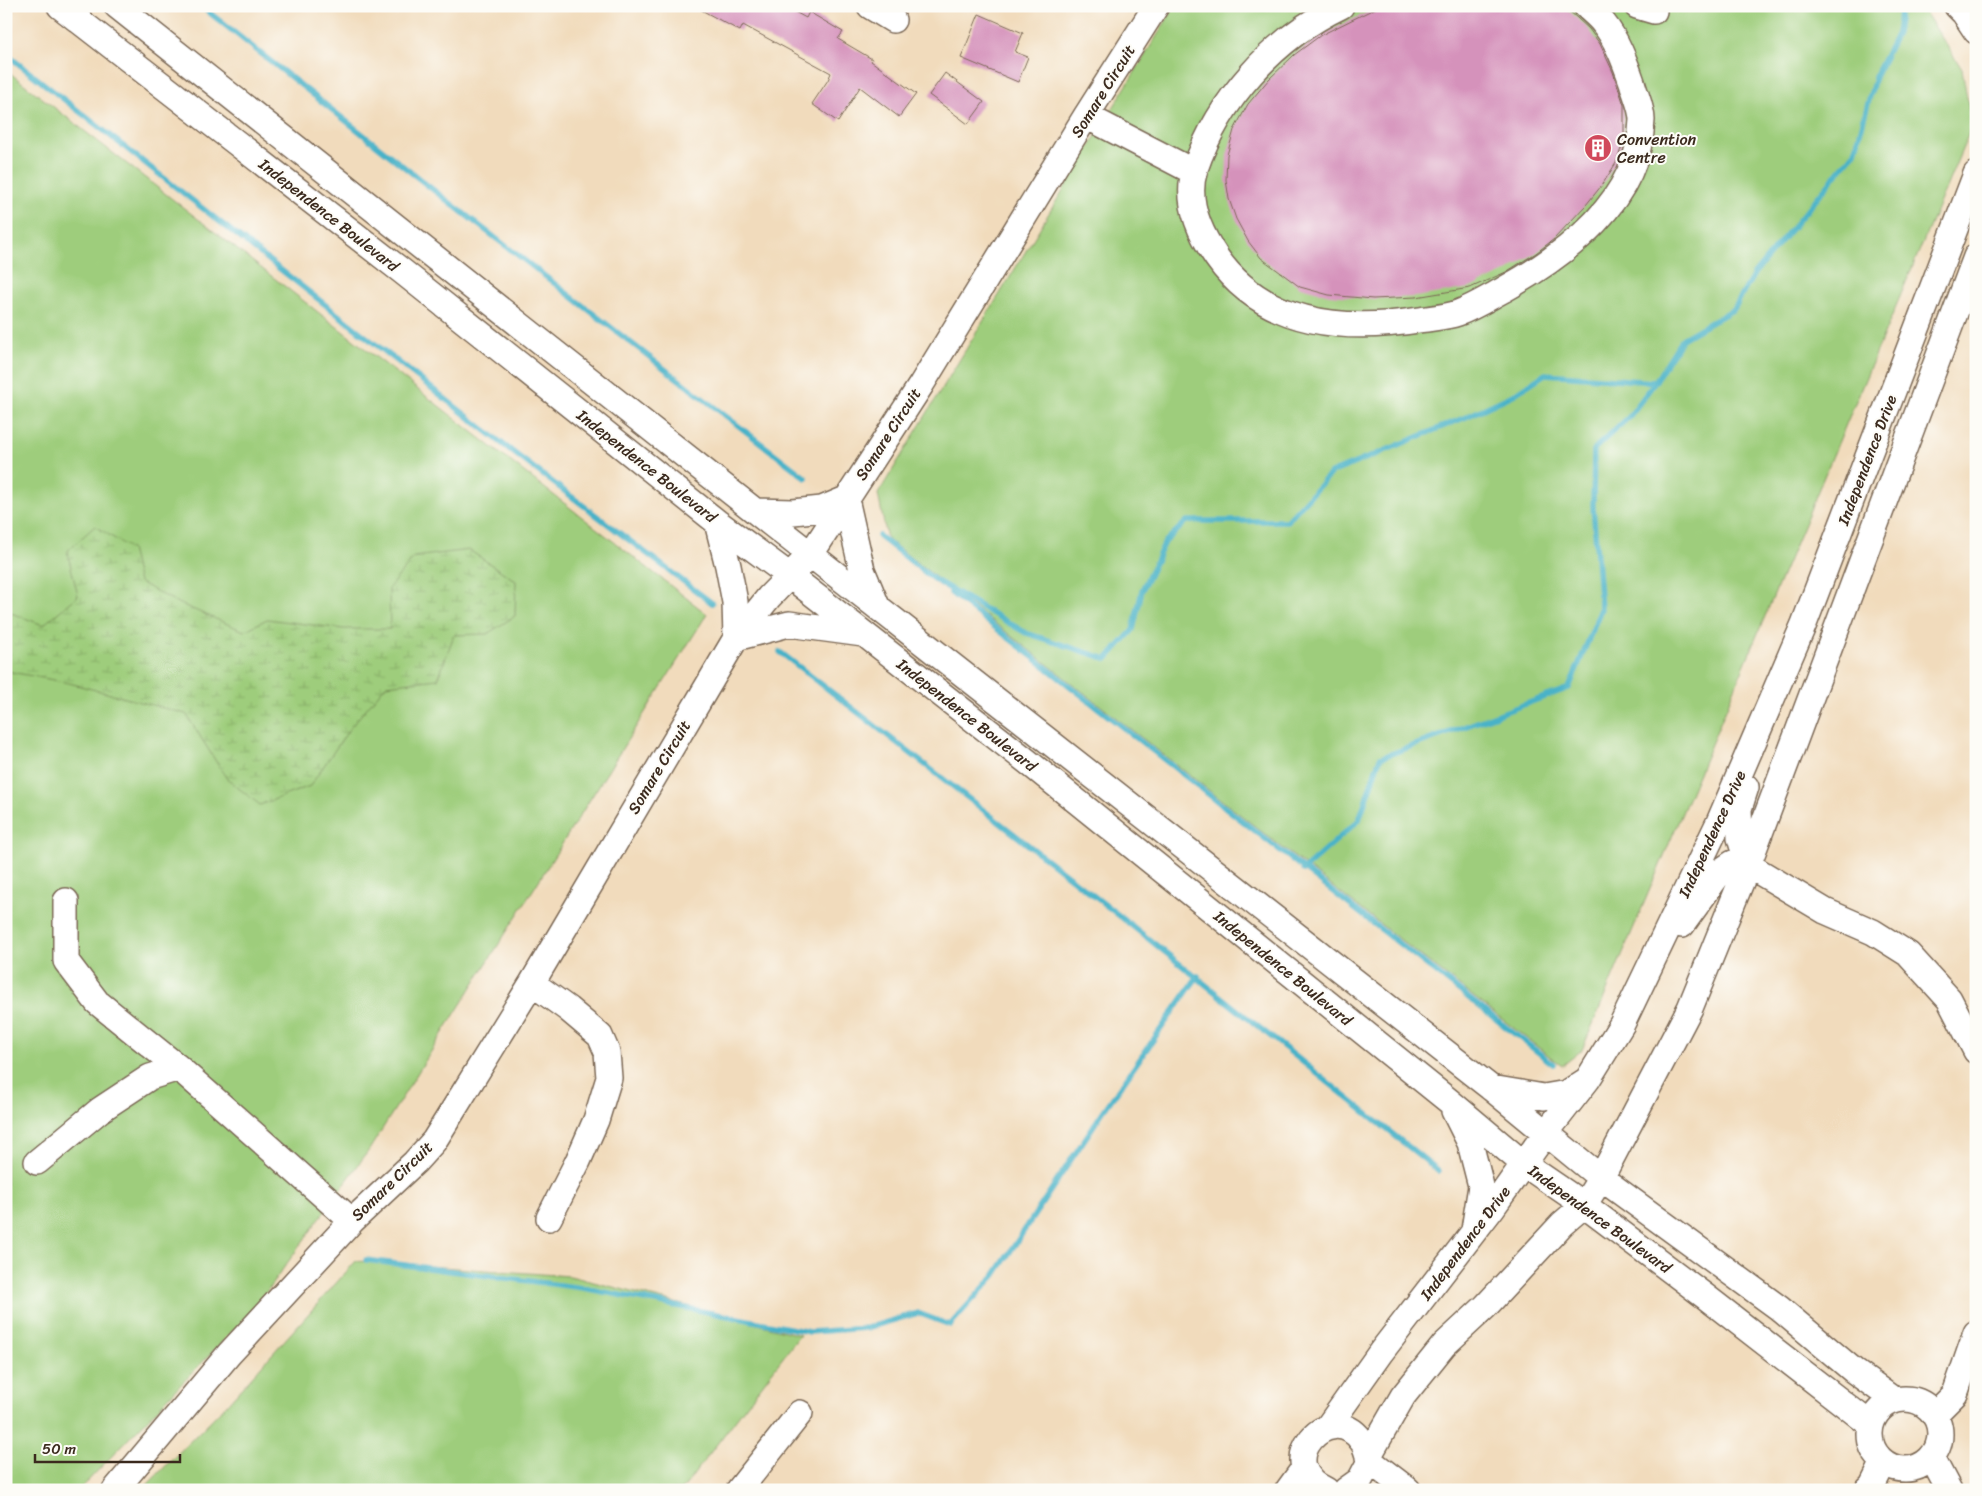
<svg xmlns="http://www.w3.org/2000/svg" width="1982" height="1496" font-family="Sriracha,sans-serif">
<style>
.green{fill:#9ecd7b;stroke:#6c7c4c}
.wetland{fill:url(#wetland-marsh);stroke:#6c7c4c}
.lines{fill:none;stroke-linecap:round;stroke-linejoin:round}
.stream{stroke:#49b2c8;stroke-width:5.5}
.building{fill:#d592bb}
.minor-casing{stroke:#7b6855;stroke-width:28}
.minor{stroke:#fff;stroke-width:25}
.labels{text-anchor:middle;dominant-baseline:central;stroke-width:4;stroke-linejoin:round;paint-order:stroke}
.street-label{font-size:16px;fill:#3b2a1e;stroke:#fdfcf7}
.poi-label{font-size:16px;fill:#3b2a1e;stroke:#fdfcf7;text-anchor:start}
</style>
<defs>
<pattern id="wetland-marsh" width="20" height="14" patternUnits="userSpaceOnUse" patternTransform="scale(1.25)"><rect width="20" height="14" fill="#9ecd7b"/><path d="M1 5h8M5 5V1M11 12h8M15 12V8" fill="none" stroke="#89b06a"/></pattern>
</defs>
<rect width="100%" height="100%" fill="#fdfcf7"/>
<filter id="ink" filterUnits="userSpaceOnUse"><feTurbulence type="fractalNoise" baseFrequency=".02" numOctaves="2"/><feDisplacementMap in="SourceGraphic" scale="10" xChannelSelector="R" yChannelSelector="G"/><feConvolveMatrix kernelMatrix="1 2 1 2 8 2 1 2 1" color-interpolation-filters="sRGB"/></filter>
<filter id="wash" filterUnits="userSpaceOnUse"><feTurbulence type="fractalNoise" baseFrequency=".0096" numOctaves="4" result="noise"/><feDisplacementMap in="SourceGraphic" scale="20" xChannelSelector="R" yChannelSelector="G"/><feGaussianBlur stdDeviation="1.12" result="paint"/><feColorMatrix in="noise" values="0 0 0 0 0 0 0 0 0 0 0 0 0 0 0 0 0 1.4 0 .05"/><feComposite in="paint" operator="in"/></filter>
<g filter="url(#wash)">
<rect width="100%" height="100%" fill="#f1dbbc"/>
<path class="green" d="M1175,6h730l20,6 37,57 10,57 -390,924 -20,16 -675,-527 -9,-45z
M6,70l701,544 -338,536 -115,159 -175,181h-73z
M356,1261l214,15 230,59 -118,155h-540l87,-88z"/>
<path class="wetland" d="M95,526l36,23 8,33 39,21 66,28 23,-12 76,10h47l-1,-41 25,-31 55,-7 47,31 -1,35 -28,18 -33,1 -16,44 -52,6 -36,43 -40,58 -50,19 -33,-26 -41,-65 -117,-31 -63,-12v-60l37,14 35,-29 -11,-45z"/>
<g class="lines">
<path class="stream" d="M201,6l226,179 379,293
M6,54l512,402 194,147
M879,536l57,45
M935,580l91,53 81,26 26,-29 9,-40 23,-48 22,-21h100l44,-48 135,-56 49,-23 30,-20 110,8
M951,593l602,471
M780,652l341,265 318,254
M1303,870l56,-50 21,-62 189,-70 32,-79 -8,-103 1,-57 35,-32 26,-35 27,-43 52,-30 20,-35 101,-122 20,-75 22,-44 4,-27
M366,1260l217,28 227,44 57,-4 51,-15 32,12 44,-49 108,-163 96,-137"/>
</g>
<g id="blocks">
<path class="building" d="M694,6h90l22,12 3,-6 34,20 -5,7 34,20 -1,2 45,33 -17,23 -39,-30 -22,35 -26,-18 16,-24 3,-7 -88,-48 -3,6z
M1384,6h177l5,2 23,21 11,15 13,28 11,33v35l-8,23 -14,22 -16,20 -32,34 -18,14 -30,19 -36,16 -54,9 -43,2 -44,-4 -29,-8 -39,-29 -13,-17 -12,-22 -7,-20 -3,-19 1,-25 7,-25 14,-26 21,-25 25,-24 27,-20 55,-27z
M979,14l44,19 -8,19 13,5 -10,25 -57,-24z
M945,73l39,29 -16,22 -39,-29z"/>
</g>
</g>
<g filter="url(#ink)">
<use href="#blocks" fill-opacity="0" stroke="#7b6855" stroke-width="1"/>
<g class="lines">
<g class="minor-casing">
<path id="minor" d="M60,6l343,266 314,250 73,54 238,186 421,339 75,63 60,41 122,92 165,128
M117,6l638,505 736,577 110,90 178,130 75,63 40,29
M870,6l23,14
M1341,6c-67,32 -122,93 -146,163 -10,31 4,63 22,89 47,67 127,74 202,62 13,-2 28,-3 39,-7 16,-6 30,-15 45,-23 64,-36 136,-89 139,-170 0,-12 -7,-26 -10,-38 -7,-20 -15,-42 -28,-58 -5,-7 -12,-12 -18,-18
M1637,6l17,5
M1957,6l7,7 12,18
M1086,116l108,56
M846,499l16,71 15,36
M755,511l38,1 29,-3 24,-10
M717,522l11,44 7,36 1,36
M736,638l53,-14 74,10
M1746,787l-7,22 1,29 8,27
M66,901v60l31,41 82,66 173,153
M1682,925l39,-54 12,-8 15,2 77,46 48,21 35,22 41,45 27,52
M532,983l36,26 32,27 7,16 2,26 -13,42 -18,41 -29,57
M1491,1088l53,9 23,-4 17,-11
M1454,1111l16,32 11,43 -7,44
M37,1162l63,-52 50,-33 29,-9
M1870 1434a35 35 0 1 1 70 0a35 35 0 1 1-70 0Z
M1935,1414l20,-20 21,-61
M1327,1428l54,-76 112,-145 52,-73 43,-55 34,-55 97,-202 85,-198 172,-450
M1368,1457l35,-61 41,-51 41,-38 77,-83 22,-19 17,-27 89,-170 58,-143 228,-608
M1932,1458l17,32
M1370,1461l38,29
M115,1490l114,-136 123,-133 63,-59 19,-21 98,-158 204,-345 33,-41 42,-43 110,-169 165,-269 70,-110
M739,1490l61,-77
M1288,1490l16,-22
M1326,1490c-56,-26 4,-92 35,-50 5,5 6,15 9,21l-10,19 -14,10
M1868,1490l4,-4 12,-24"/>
</g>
<use href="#minor" class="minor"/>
</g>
</g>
<defs>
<g id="building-disc" transform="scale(1.4375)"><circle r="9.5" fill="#d1495b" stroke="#fdfcf7"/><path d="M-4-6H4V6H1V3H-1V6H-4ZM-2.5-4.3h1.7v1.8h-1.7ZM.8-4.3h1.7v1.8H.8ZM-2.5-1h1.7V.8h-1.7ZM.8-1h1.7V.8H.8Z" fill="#fff"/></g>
</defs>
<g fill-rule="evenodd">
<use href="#building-disc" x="1598" y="148"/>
</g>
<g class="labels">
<g class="street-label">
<text transform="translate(1103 91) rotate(-58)">Somare Circuit</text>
<text transform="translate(329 215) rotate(38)">Independence Boulevard</text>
<text transform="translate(888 434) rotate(-57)">Somare Circuit</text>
<text transform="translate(1867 460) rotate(-69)">Independence Drive</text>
<text transform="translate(647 466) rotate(38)">Independence Boulevard</text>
<text transform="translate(967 715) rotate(38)">Independence Boulevard</text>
<text transform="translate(659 767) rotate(-59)">Somare Circuit</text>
<text transform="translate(1712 834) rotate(-65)">Independence Drive</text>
<text transform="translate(1283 968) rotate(39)">Independence Boulevard</text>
<text transform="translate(392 1181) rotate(-44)">Somare Circuit</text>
<text transform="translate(1600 1219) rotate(36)">Independence Boulevard</text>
<text transform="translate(1465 1243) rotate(-53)">Independence Drive</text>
</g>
<g class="poi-label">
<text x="1617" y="139">Convention<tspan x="1617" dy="18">Centre</tspan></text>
</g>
</g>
<rect width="1982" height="1496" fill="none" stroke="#fdfcf7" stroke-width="25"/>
<path d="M35 1454v8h145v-8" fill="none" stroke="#3b2a1e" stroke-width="2.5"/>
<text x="42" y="1454" font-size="15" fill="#3b2a1e" stroke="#fdfcf7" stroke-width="4" paint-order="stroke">50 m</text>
</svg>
